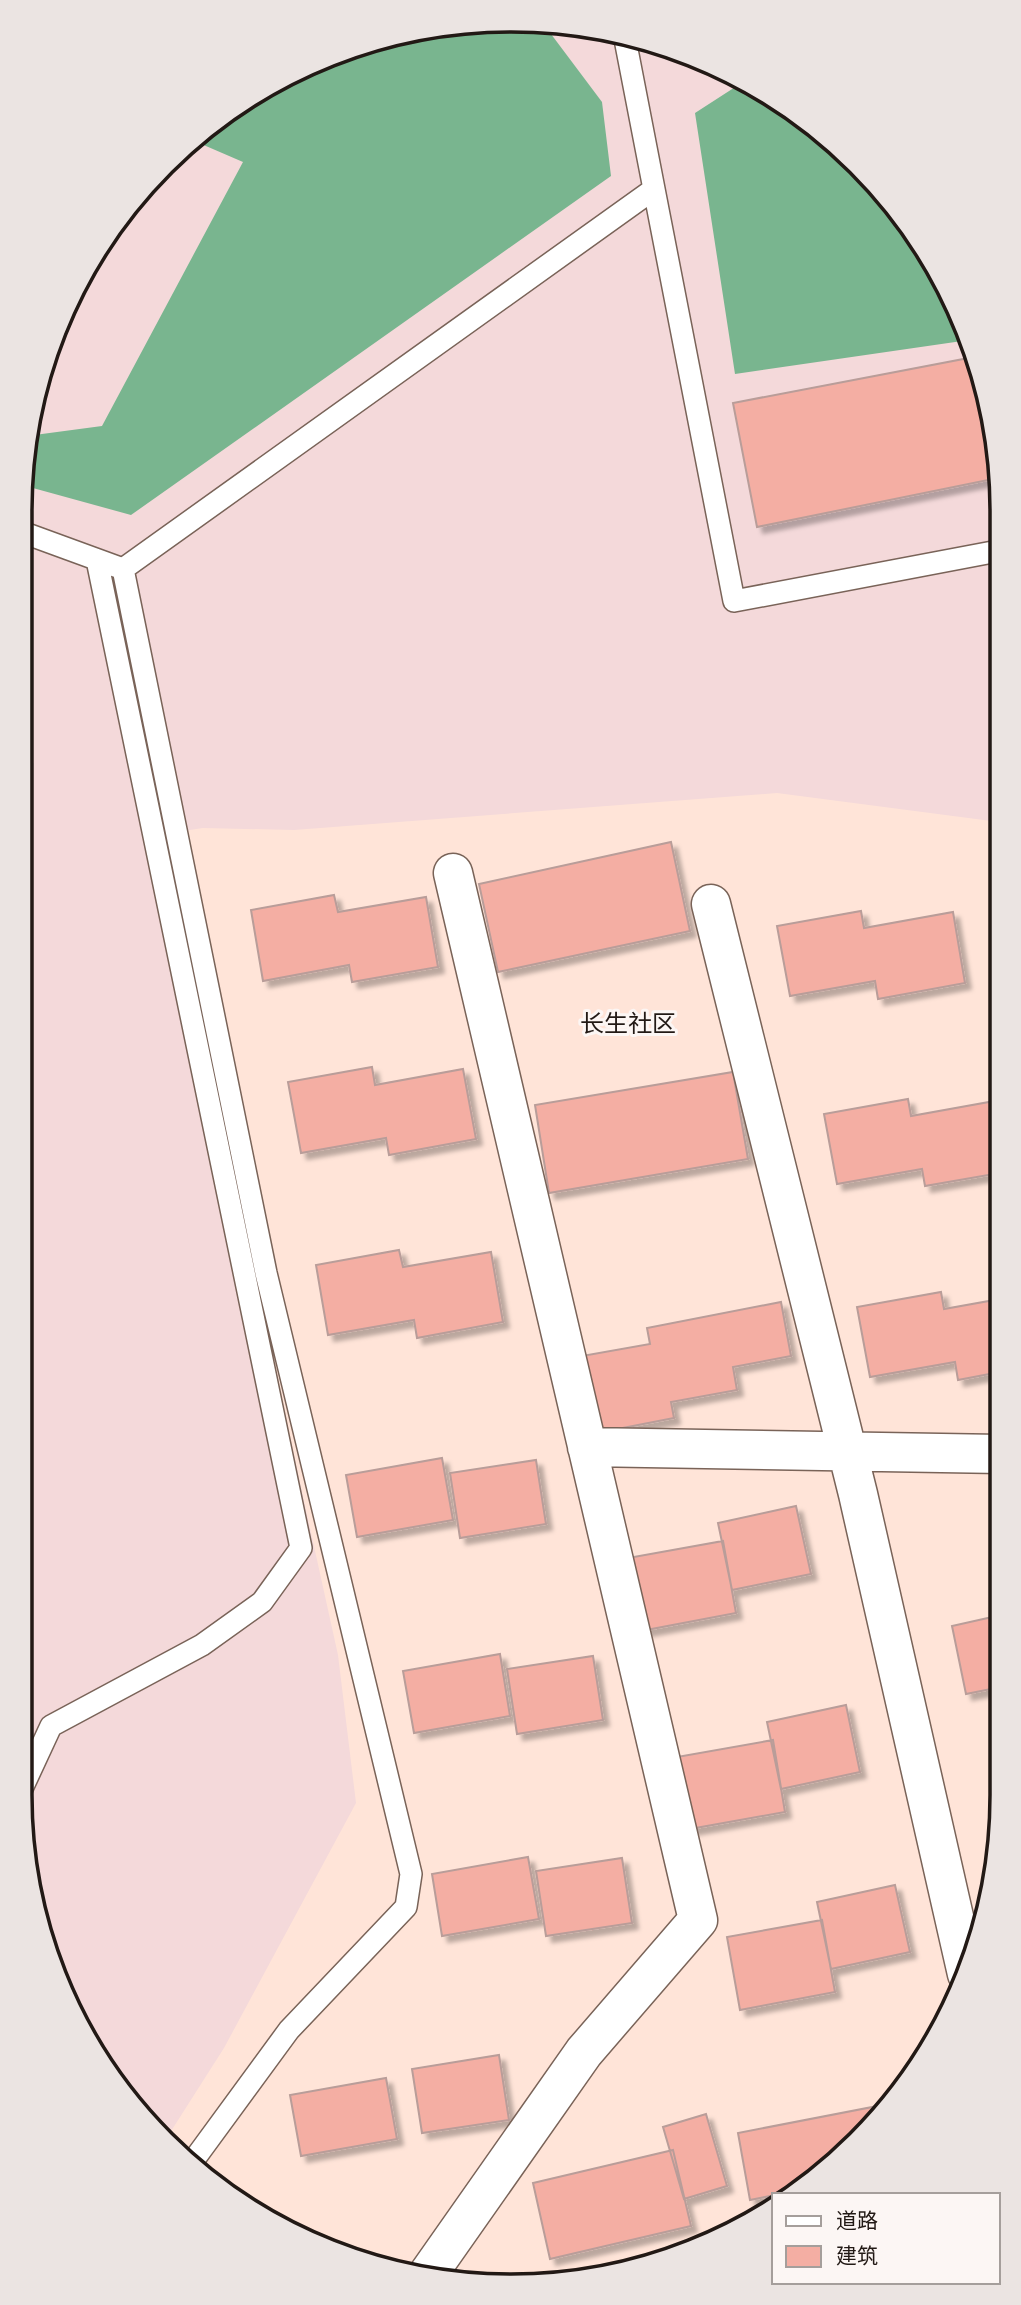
<svg xmlns="http://www.w3.org/2000/svg" width="1021" height="2305" font-family="'PT Sans','Noto Sans SC',sans-serif">
<style>
.education{fill:#f4d9da}
.forest{fill:#79b58f}
.building{fill:#f4aea3;stroke:#b99d99;stroke-width:2;filter:url(#shadow)}
.lines{fill:none;stroke-linecap:round;stroke-linejoin:round}
.service-casing{stroke:#796358;stroke-width:24}
.minor-casing{stroke:#796358;stroke-width:41}
.service{stroke:#fff;stroke-width:21}
.minor{stroke:#fff;stroke-width:38}
.labels{text-anchor:middle;dominant-baseline:central;stroke-width:6;stroke-linejoin:round;paint-order:stroke}
.quarter-label{font-size:24px;fill:#221915;stroke:#fcf6f4}
.rim{fill:none;stroke:#221915;stroke-width:3.5}
</style>
<defs>
<filter id="shadow"><feDropShadow dx="6" dy="6" stdDeviation="2" flood-color="#0004"/></filter>
</defs>
<rect width="100%" height="100%" fill="#ffe4d8"/>
<path class="education" d="M510,19l96,10 92,27 111,65 91,90 64,111 33,124 2,376 -222,-29 -483,37 -91,-2 -46,7 181,820 18,148 -132,245 -58,91 -25,-21 -56,-78 -40,-87 -26,-159v-1284l10,-96 27,-91 46,-85 61,-75 74,-61 85,-45 92,-28z"/>
<path class="forest" d="M510,19l32,3 60,80 9,74 -480,339 -109,-30 5,-49 75,-10 141,-264 -51,-22 45,-38 85,-45 92,-28z
M743,82l66,39 91,90 64,111 5,18 -234,34 -40,-261z"/>
<path class="building" d="M974,357l23,89 1,32 -241,49 -24,-124z
M671,842l19,89 -192,41 -19,-88z
M334,895l4,17 88,-15 12,70 -86,15 -3,-17 -86,16 -12,-71z
M861,911l3,17 89,-16 12,71 -87,16 -3,-18 -85,15 -13,-70z
M372,1067l3,18 88,-16 13,70 -87,16 -3,-17 -85,15 -13,-71z
M733,1072l15,87 -199,34 -14,-88z
M908,1099l3,17 89,-16v73l-75,13 -3,-17 -85,15 -13,-70z
M399,1250l4,17 88,-15 12,70 -86,16 -3,-18 -86,15 -12,-70z
M941,1292l3,17 56,-10v73l-42,8 -3,-18 -85,15 -13,-70z
M781,1302l10,54 -58,11 4,23 -66,12 3,16 -77,15 -15,-77 68,-12 -3,-16z
M442,1458l11,62 -96,17 -11,-62z
M536,1460l10,64 -86,14 -10,-65z
M796,1506l15,68 -79,16 -14,-67z
M723,1541l13,72 -95,18 -13,-73z
M1001,1615v72l-35,7 -14,-68z
M500,1654l10,62 -96,17 -11,-62z
M593,1656l10,64 -86,14 -10,-65z
M846,1705l14,67 -79,17 -14,-67z
M773,1740l12,72 -95,17 -13,-72z
M528,1857l11,62 -97,17 -10,-62z
M622,1858l10,65 -86,13 -10,-65z
M895,1885l15,67 -79,17 -14,-67z
M822,1920l13,72 -95,18 -13,-73z
M499,2055l10,65 -87,13 -10,-64z
M386,2078l11,61 -96,17 -11,-61z
M888,2104l-8,15 -90,73 -40,8 -12,-67z
M706,2114l21,72 -43,13 -21,-72z
M673,2150l18,76 -141,33 -17,-76z"/>
<g class="lines">
<g class="service-casing">
<path id="service" d="M654,189l80,412 264,-50
M19,531l104,38 531,-380 -30,-155
M123,569l143,704 145,601 -5,33 -117,123 -96,131
M19,1795l32,-69 151,-81 60,-43 39,-54 -204,-988"/>
</g>
<g class="minor-casing">
<path id="minor" d="M711,904l147,590 109,480
M587,1447l414,7
M426,2277l158,-225 114,-132 -245,-1047"/>
</g>
<use href="#service" class="service"/>
<use href="#minor" class="minor"/>
</g>
<g class="labels">
<g class="quarter-label">
<text x="628" y="1023">长生社区</text>
</g>
</g>
<path d="M0 0H1021V2305H0ZM511 32H511A479 479 0 0 1 990 511V1795A479 479 0 0 1 511 2274H511A479 479 0 0 1 32 1795V511A479 479 0 0 1 511 32Z" fill="#ebe4e2" fill-rule="evenodd"/>
<path class="rim" d="M511 32H511A479 479 0 0 1 990 511V1795A479 479 0 0 1 511 2274H511A479 479 0 0 1 32 1795V511A479 479 0 0 1 511 32Z"/>
<rect x="772" y="2193" width="228" height="91" fill="#fcf6f4" stroke="#a59e9b" stroke-width="2"/>
<rect x="786" y="2216" width="35" height="10" fill="#ffffff" stroke="#a59e9b" stroke-width="2"/>
<text x="836" y="2228" font-size="21" fill="#221915">道路</text>
<rect x="786" y="2246" width="35" height="21" fill="#f4aea3" stroke="#a59e9b" stroke-width="2"/>
<text x="836" y="2263" font-size="21" fill="#221915">建筑</text>
</svg>
